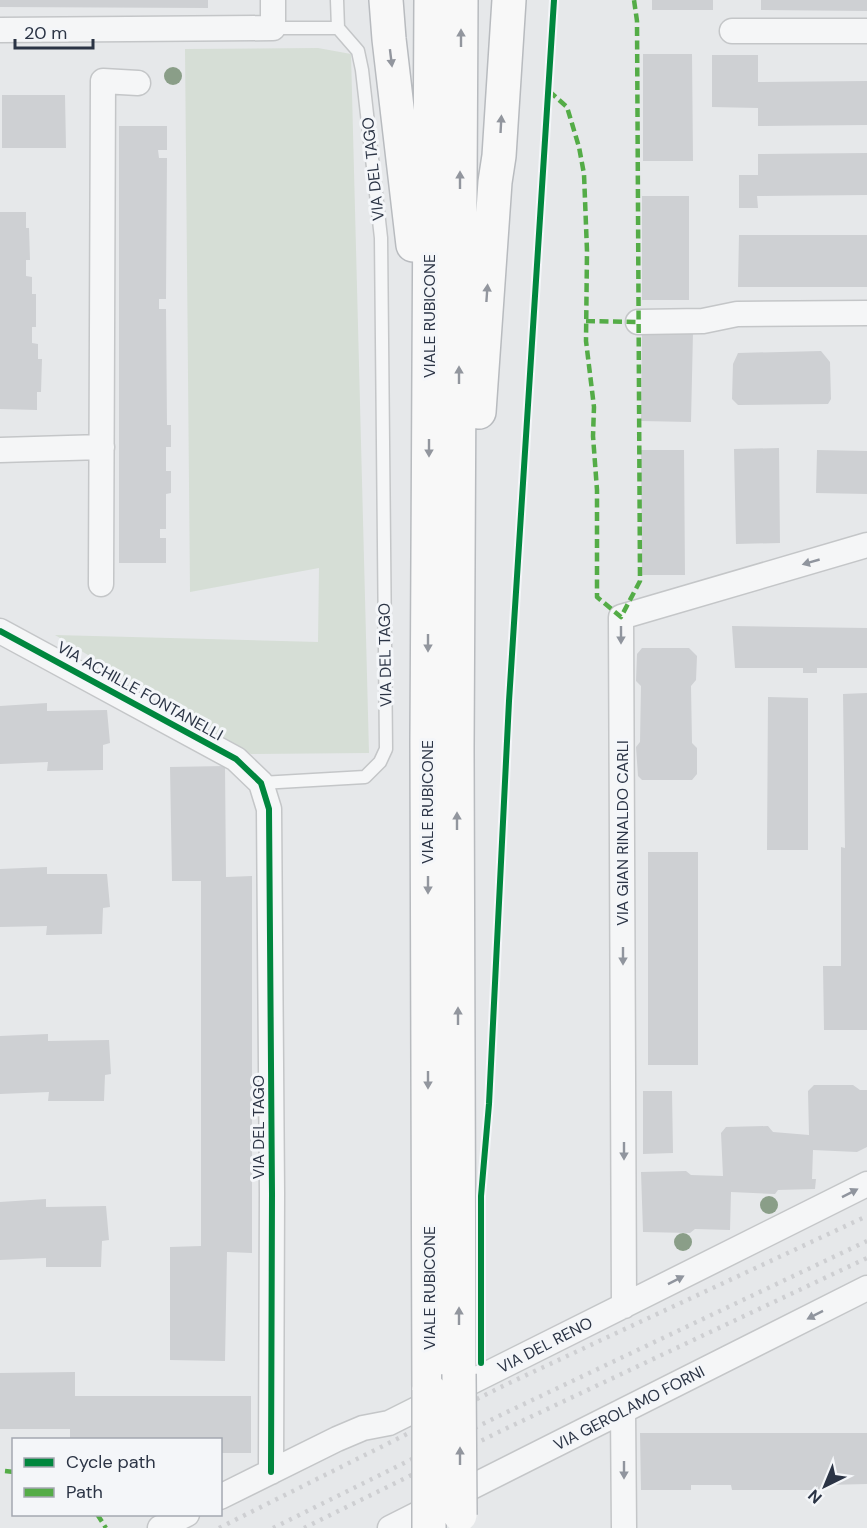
<svg xmlns="http://www.w3.org/2000/svg" width="867" height="1528" font-family="'DM Sans',sans-serif">
<style>
.green{fill:#d6ded6}
.building{fill:#ced0d3}
.lines{fill:none;stroke-linecap:round;stroke-linejoin:round}
.lane-casing{stroke:#c4c6c8;stroke-width:15}
.street-casing{stroke:#c4c6c8;stroke-width:27}
.highway-casing{stroke:#b8bbbf;stroke-width:36}
.lane{stroke:#f5f6f7;stroke-width:12}
.street{stroke:#f5f6f7;stroke-width:24}
.highway{stroke:#f8f8f8;stroke-width:33}
.rail{stroke:#cecfd2;stroke-width:4.5;stroke-dasharray:3 6;stroke-linecap:butt}
.highway-bridge-casing{stroke:#b8bbbf;stroke-width:36;stroke-linecap:butt}
.highway-bridge{stroke:#f8f8f8;stroke-width:33}
.quiet{stroke:#54ac47;stroke-width:4.5;stroke-dasharray:9 4.5;stroke-linecap:butt}
.cycleway-casing{stroke:#f4f6f9;stroke-width:10}
.cycleway{stroke:#00873e;stroke-width:6}
.tree{fill:#8a9e88}
.oneway{fill:#92969e}
.oneway2{fill:#90959e}
.labels{text-anchor:middle;dominant-baseline:central;stroke-width:6;stroke-linejoin:round;paint-order:stroke}
.street-label{font-size:16px;fill:#2b3445;stroke:#f4f6f9}
</style>
<rect width="100%" height="100%" fill="#e6e8ea"/>
<path class="green" d="M318,48l33,6 18,699 -118,1 -196,-119 263,7 1,-74 -129,24 -5,-543z"/>
<path class="building" d="M0,0h208v8l-208,-1z
M652,0h61v10h-61z
M761,0h106v11l-106,-1z
M643,54h49l1,107h-50z
M712,55h46v27l109,-1v44l-109,1v-18l-46,-1z
M2,95h63l1,53h-64z
M119,126h48v24h-9l1,8h8l-1,141h-7v10h7l1,116h4v22h-5v24h5v22l-5,1v35h-6v9h6v25h-47z
M867,153v42l-110,1 1,12h-19v-33h19v-21z
M642,196h47v104h-47z
M0,212h26v16h3l1,32h-4v16l6,1v17h4v33h-4v16l6,1v15h4l-1,33h-4v18l-37,-1z
M739,235h128v52h-129z
M642,331l51,1 -2,90 -50,-1z
M821,351l9,11 1,37 -3,5 -90,1 -6,-6 1,-35 5,-11z
M779,448l1,95 -44,1 -2,-95z
M641,450h43l1,125h-43z
M817,450l50,1v43l-51,-1z
M732,626l135,2v40h-50v5h-14v-5h-68z
M642,648h47l8,8 -1,24 -5,6 1,57 5,5v26l-5,6h-50l-4,-4 -2,-29 4,-5 1,-56 -5,-5 1,-27z
M867,693v337h-43l-1,-64h18v-119l4,1 -2,-154z
M768,697l40,1v152h-41z
M47,703v8l60,-1 3,33 -7,2v25l-56,1 1,-9 -48,2v-58z
M225,766l1,111 26,-1v377l-25,-1 -2,109 -55,-1v-113l31,-1v-365h-29l-2,-114z
M648,852h50v213h-50z
M47,867v7h60l3,33 -7,1 -1,26 -56,1 1,-9 -47,1v-58z
M48,1034v7l61,-1 2,34 -6,1 -1,26h-56l1,-9 -49,2v-58z
M814,1085h39l7,5h7v57l-10,5 -44,-2 -1,29h4l-1,10 -37,1 -3,4 -44,-2 -1,38 -35,-1 -5,4 -47,-1 -2,-60 45,-1 5,4 32,1 -2,-43 5,-6 42,-1 5,6 36,3 -1,-44z
M643,1091h29l1,62 -30,1z
M46,1199v8l60,-1 3,34 -7,1 -1,26h-55v-9l-46,2v-58z
M75,1372v24h176v57h-31v-13h-150v-11h-70v-56z
M640,1433h227v51l-41,1v5h-94l-1,-5h-40v5h-50z"/>
<g class="lines">
<g class="lane-casing">
<path id="lane" d="M337,0l1,28
M273,28h65
M261,783l104,-6 15,-15 6,-13 -5,-511 -19,-168 -4,-19 -20,-23"/>
</g>
<g class="street-casing">
<path id="street" d="M0,30l273,-2v-28
M732,31h135
M638,322l65,-1 34,-7 130,-1
M0,450l102,-3
M101,584l2,-503 35,2
M0,631l236,128 25,24 8,26 3,384 -1,279
M624,1306l-3,-689 246,-72
M623,1411l1,117
M220,1497l117,-58 26,-11 26,-5 478,-239
M160,1528l27,-14
M390,1528l477,-240"/>
</g>
<g class="highway-casing">
<path id="highway" d="M386,0l3,39 24,206
M479,412l16,-230 4,-26 10,-156
M459,1374l-2,-625 4,-749
M429,1390l-2,-648 4,-742"/>
</g>
<use href="#lane" class="lane"/>
<use href="#street" class="street"/>
<use href="#highway" class="highway"/>
<path class="rail" d="M219,1528l286,-143 362,-169
M273,1528l230,-114 364,-173
M304,1528l201,-99 362,-171"/>
<g class="highway-bridge-casing">
<path id="highway-bridge" d="M459,1374l1,141
M429,1528v-138"/>
</g>
<use href="#highway-bridge" class="highway-bridge"/>
<path class="quiet" d="M549,91l18,16 12,40 5,27 3,77 -1,90 8,66 -1,29 4,54v107l24,20 19,-36 -3,-560 -3,-21
M586,321l52,1
M5,1471l9,1
M97,1514l9,14"/>
<g class="cycleway-casing">
<path id="cycleway" d="M0,631l236,128 25,24 8,26 3,384 -1,279
M481,1363v-167l8,-92 20,-403 45,-701"/>
</g>
<use href="#cycleway" class="cycleway"/>
</g>
<g class="tree">
<circle cx="173" cy="76" r="9"/>
<circle cx="769" cy="1205" r="9"/>
<circle cx="683" cy="1242" r="9"/>
</g>
<defs><path id="oneway-solid" d="M-6-.8H1V-3.2L6.5 0L1 3.2V.8H-6Z" transform="scale(1.5)"/></defs>
<g class="oneway">
<use href="#oneway-solid" transform="translate(461 38) rotate(-90)"/>
<use href="#oneway-solid" transform="translate(391 58) rotate(83)"/>
<use href="#oneway-solid" transform="translate(501 124) rotate(-87)"/>
<use href="#oneway-solid" transform="translate(460 180) rotate(-90)"/>
<use href="#oneway-solid" transform="translate(487 293) rotate(-86)"/>
<use href="#oneway-solid" transform="translate(459 375) rotate(-90)"/>
<use href="#oneway-solid" transform="translate(429 448) rotate(90)"/>
<use href="#oneway-solid" transform="translate(428 643) rotate(90)"/>
<use href="#oneway-solid" transform="translate(457 821) rotate(-90)"/>
<use href="#oneway-solid" transform="translate(428 885) rotate(90)"/>
<use href="#oneway-solid" transform="translate(458 1016) rotate(-90)"/>
<use href="#oneway-solid" transform="translate(428 1080) rotate(90)"/>
<use href="#oneway-solid" transform="translate(459 1316) rotate(-90)"/>
<use href="#oneway-solid" transform="translate(460 1456) rotate(-90)"/>
</g>
<g class="oneway2">
<use href="#oneway-solid" transform="translate(811 562) rotate(164)"/>
<use href="#oneway-solid" transform="translate(621 635) rotate(90)"/>
<use href="#oneway-solid" transform="translate(623 956) rotate(90)"/>
<use href="#oneway-solid" transform="translate(624 1151) rotate(90)"/>
<use href="#oneway-solid" transform="translate(850 1193) rotate(-27)"/>
<use href="#oneway-solid" transform="translate(676 1280) rotate(-27)"/>
<use href="#oneway-solid" transform="translate(815 1315) rotate(153)"/>
<use href="#oneway-solid" transform="translate(624 1470) rotate(90)"/>
</g>
<g class="labels">
<g class="street-label">
<text transform="translate(373 169) rotate(-96)">VIA DEL TAGO</text>
<text transform="translate(429 316) rotate(-90)">VIALE RUBICONE</text>
<text transform="translate(385 655) rotate(-91)">VIA DEL TAGO</text>
<text transform="translate(140 691) rotate(29)">VIA ACHILLE FONTANELLI</text>
<text transform="translate(427 802) rotate(-90)">VIALE RUBICONE</text>
<text transform="translate(622 833) rotate(-90)">VIA GIAN RINALDO CARLI</text>
<text transform="translate(258 1127) rotate(-90)">VIA DEL TAGO</text>
<text transform="translate(429 1288) rotate(-90)">VIALE RUBICONE</text>
<text transform="translate(545 1345) rotate(-27)">VIA DEL RENO</text>
<text transform="translate(629 1408) rotate(-27)">VIA GEROLAMO FORNI</text>
</g>
</g>
<rect x="12" y="1438" width="210" height="78" fill="#f4f6f9" stroke="#a4a8b1" stroke-width="1.5"/>
<rect x="24" y="1458" width="30" height="9" fill="#00873e" stroke="#a4a8b1" stroke-width="1.5"/>
<text x="66" y="1468" font-size="18" fill="#2b3445">Cycle path</text>
<rect x="24" y="1488" width="30" height="9" fill="#54ac47" stroke="#a4a8b1" stroke-width="1.5"/>
<text x="66" y="1498" font-size="18" fill="#2b3445">Path</text>
<g transform="translate(825 1486) rotate(223)" stroke="#f4f6f9" stroke-width="4.5" paint-order="stroke">
<path d="M0-4.5L10 22L0 15L-10 22Z" fill="#2b3445"/>
<text y="-9" font-size="16" font-weight="bold" text-anchor="middle" fill="#2b3445">N</text>
</g>
<path d="M15 39v9h78v-9" fill="none" stroke="#2b3445" stroke-width="3"/>
<text x="24" y="39" font-size="18" fill="#2b3445" stroke="#f4f6f9" stroke-width="4.5" paint-order="stroke">20 m</text>
</svg>
